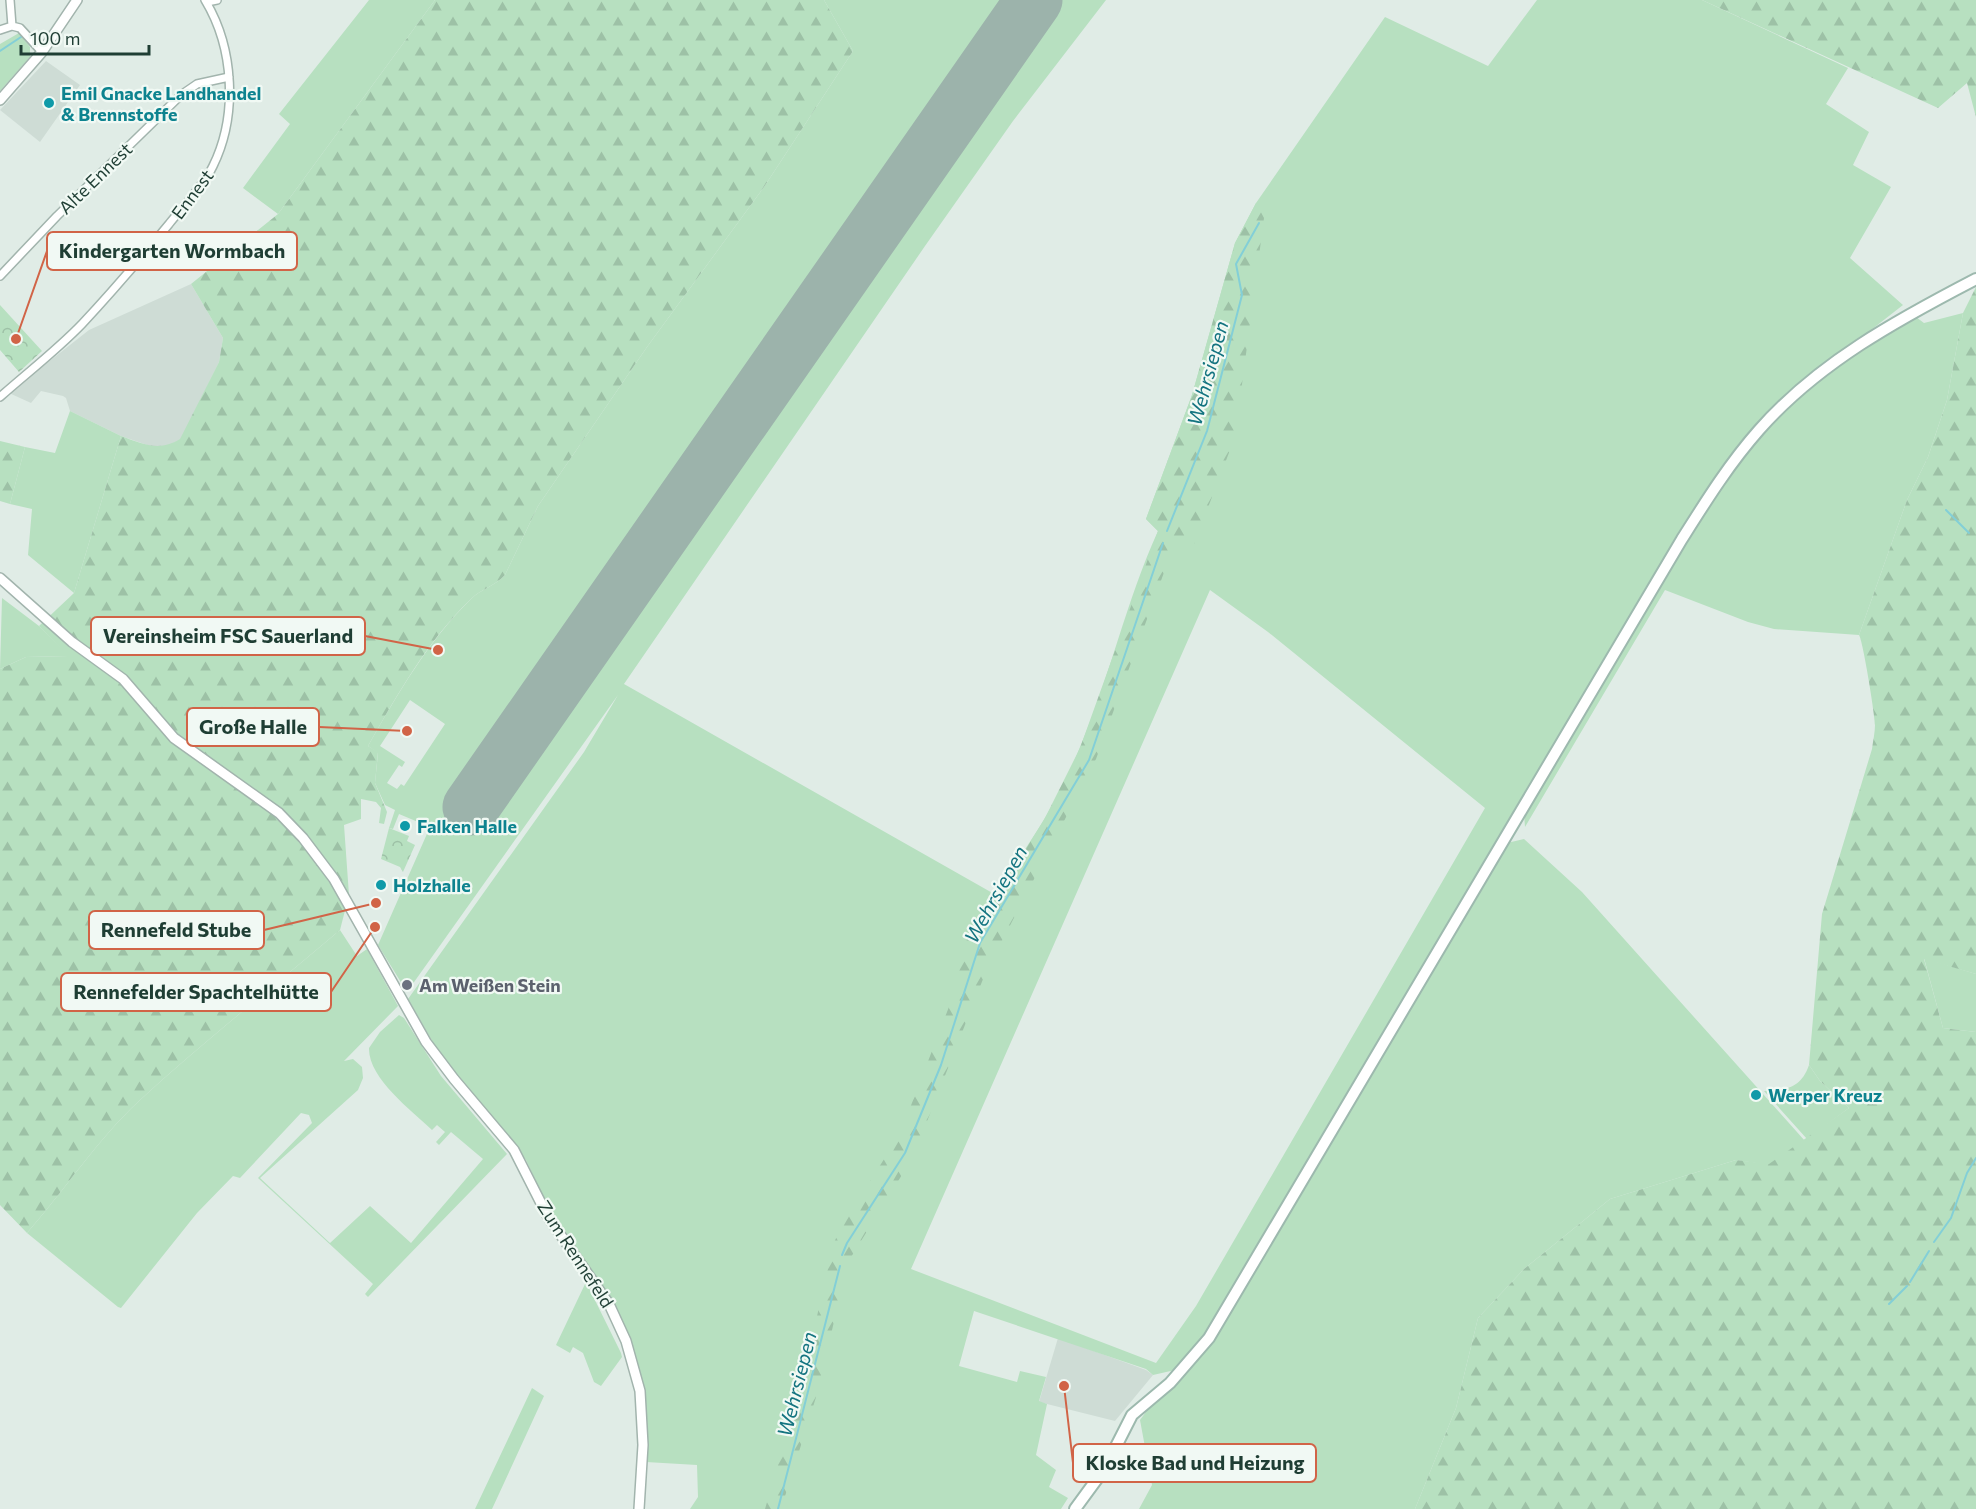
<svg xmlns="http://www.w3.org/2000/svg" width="1976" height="1509" font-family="Commissioner,sans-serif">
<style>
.built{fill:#cedcd5}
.grass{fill:#b7e0c0;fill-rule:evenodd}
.forest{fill:url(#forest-firs)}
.park{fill:url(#park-crowns)}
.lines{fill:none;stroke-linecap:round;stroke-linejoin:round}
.stream{stroke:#83cfd7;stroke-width:2}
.runway{stroke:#9cb3ab;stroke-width:57}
.minor-casing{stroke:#a2b4ad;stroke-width:10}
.tertiary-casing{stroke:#a2b4ad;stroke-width:12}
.secondary-casing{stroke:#9db9ae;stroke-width:14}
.minor{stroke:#fff;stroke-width:7}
.tertiary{stroke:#fff;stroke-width:9}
.secondary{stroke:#fff;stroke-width:10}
.culture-dot{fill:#0f9aa8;stroke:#f1f9f4;stroke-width:2}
.worship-dot{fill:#6b7280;stroke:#f1f9f4;stroke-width:2}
.labels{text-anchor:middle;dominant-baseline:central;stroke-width:4.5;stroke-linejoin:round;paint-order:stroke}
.culture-label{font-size:18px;font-weight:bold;fill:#0d838f;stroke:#f1f9f4;text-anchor:start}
.street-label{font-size:18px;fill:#1f3e34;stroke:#f1f9f4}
.worship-label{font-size:18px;font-weight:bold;fill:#5b616d;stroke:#f1f9f4;text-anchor:start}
.water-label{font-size:20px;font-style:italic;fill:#147480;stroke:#f1f9f4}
.leader{fill:none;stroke:#d16447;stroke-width:2}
.callout-dot{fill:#d16447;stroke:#f1f9f4;stroke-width:2}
.callout{fill:#f1f9f4;stroke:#d16447;stroke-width:2}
.callout-label{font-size:20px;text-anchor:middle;font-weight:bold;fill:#1f3e34}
</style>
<defs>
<pattern id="forest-firs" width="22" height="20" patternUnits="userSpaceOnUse" patternTransform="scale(1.5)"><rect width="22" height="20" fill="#b7e0c0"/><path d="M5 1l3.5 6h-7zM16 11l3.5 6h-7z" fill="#9dc1a6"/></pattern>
<pattern id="park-crowns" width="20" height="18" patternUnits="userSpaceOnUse" patternTransform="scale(1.5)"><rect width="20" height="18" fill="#b7e0c0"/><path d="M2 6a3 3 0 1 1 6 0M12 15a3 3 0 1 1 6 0" fill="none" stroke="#9dc1a6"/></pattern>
</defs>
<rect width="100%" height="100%" fill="#e0ece6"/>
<path class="built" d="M46,61l34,24 -40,57 -40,-32z
M191,284l32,54 -4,24 -38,77 -12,7 -16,1 -32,-11 -51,-25 -4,-13 -3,-2 -22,-5 -10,12 -22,-10 80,-63z
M1058,1338l88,32 7,5 -38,46 -76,-19z"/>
<path class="grass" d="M369,0h66l-157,214 -35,-26 47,-64 -11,-10z
M824,0h282l-93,121 -88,125 -301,438 372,211c31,-47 63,-95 84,-148 30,-70 46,-146 78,-216l-12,-12 46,-124 43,-152 21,-40 129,-186 103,49 49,-66h165l146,68 -22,36 43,28 -16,33 38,22 -41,71 53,47 -119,93 -33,33 -45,60 -508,854 -23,25 -22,5 -7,-6 -172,-58 -15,55 58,16 3,-11 26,6 -7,24 8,3 -11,51 20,15 -7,17 19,11 -7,11h-371l8,-12 -1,-32 -51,-3 1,-47 -4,-26 -13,-46 -16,-37 -69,-105 -19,-41 -83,-100 -35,-61 176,-247 34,-57 -211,297 -29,-47 52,-118 -31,-13 -6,15 -4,-1 6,-18 -10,-5 -10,-22 3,-30 -10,-7c29,-51 60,-105 103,-147 10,-10 24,-13 34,-24l33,-69 109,-159 117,-160 89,-136zM1210,590l58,42 217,176 -289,498 -40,57 -245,-94zM410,700l35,24 -41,62 -3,-2 -4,5 -10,-6 12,-18 3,2 3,-5 -25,-16z
M19,33l11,14v10l-30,34v-47z
M1963,313l-16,87 -19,57 -21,43 -48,135 -85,-6 -26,-7 -83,-32 -140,237 -1,-13 175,-294 48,-68 28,-32 44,-40 52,-37 45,-26 8,6z
M70,411l51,25 -47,157 -46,-38 4,-46 -22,-5 15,-57 30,6z
M2,598l37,28 30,30 -43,1 -26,12z
M1524,839l58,53 223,249 -36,24 -33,-5 -126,39 -86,70 -46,49 -22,90 -41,101h-276l13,-24 -12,-65 11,-15 53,-52 303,-510z
M340,930l17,26 10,-7 31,57 -54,55 9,-2 9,8 1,11 -5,12 -98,88 70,65 40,-37 41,37 72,-84 -32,-27 -12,13 -3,-3 9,-10 -8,-7 -5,5c-20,-19 -64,-52 -63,-82l11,-16 19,-17 5,3 37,58 66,78 -139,143 -3,-3 8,-10 -115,-106 54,-55 -3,-8 -8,-2 -61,65 -7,-2 -36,37 -76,95 -3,-1 -91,-74c38,-43 69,-92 112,-132 64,-59 134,-114 201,-171z
M1924,958l52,16v58l-33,-4z
M1809,1065l11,16 29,27 -42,31 -43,-48c23,-1 37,-3 45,-26z
M586,1282l35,71 1,4 -21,29 -7,-4 -11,-29 -10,-6 -3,6 -14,-8z
M532,1388l12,8 -52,113h-17z"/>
<path class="forest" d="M435,0h389l29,51 -89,136 -117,160 -109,159 -33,69c-10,11 -24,14 -34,24 -43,41 -74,96 -103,147l10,6 -3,31 12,29 -3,12 -5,-1 2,-15 -5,-6 -15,-3v20l-17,6 5,70 -9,35c-67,57 -137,112 -201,171 -43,40 -74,89 -112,132l-27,-28v-536l26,-12 42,-1 -29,-30 35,-33 47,-157c22,8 38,16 59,3l39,-77 4,-24 -32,-54 87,-70z
M1702,0h274v117l-9,-34 -29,25z
M1256,203l8,15 -29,219 -41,107 -20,1 -78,214 -111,215 -72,183 -65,105 -31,132 -36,115h-16l37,-126 31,-138 8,-18 59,-93 52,-135 15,-60 77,-119 36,-72 78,-217 -12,-12 46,-124 43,-152z
M1976,287v687l-52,-15 19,69 33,4v477h-561l41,-101 22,-90 46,-49 86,-70 126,-39 33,4 80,-56 -29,-27 -11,-16 13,-151 50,-165c1,-8 3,-17 3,-24 0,-10 -12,-84 -16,-90l48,-135 21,-43 19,-57 16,-87z
M0,441l25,6 -15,57 -10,-3z"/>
<path class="park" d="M0,305l42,46 -23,21 -19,-22z
M389,828l20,8 -2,5 8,4 -12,27 -3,-5 -19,-8z"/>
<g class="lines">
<path class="stream" d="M0,51l21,-14
M1946,510l23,23
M1167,531l40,-100 35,-136 -6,-31 23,-41
M1934,1242l17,-24 16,-45 9,-15
M842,1255l5,-12 58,-90 36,-88 39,-122 109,-183 74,-217
M1910,1282l19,-31
M1889,1304l18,-18
M778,1509l62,-243"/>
<path class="runway" d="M471,807l563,-807"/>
<g class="minor-casing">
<path id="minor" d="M10,0l2,26 8,2 22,24
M207,2l10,-2
M0,30l12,-4
M0,276l57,-60 124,-121 16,-11 32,-7
M0,397c27,-24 57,-47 82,-73 30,-32 59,-66 87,-100 14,-18 34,-37 44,-58 25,-51 21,-118 -8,-166"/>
</g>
<g class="tertiary-casing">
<path id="tertiary" d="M0,100l42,-48 35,-52
M0,578l72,64 51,37 51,59 105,75 24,25 31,41 92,163 28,37 60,71 34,67 61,87 17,37 14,50 3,54 -4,64"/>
</g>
<g class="secondary-casing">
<path id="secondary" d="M1075,1509l30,-41 27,-53 38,-32 39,-45 473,-799c24,-38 47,-75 77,-109 59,-67 138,-110 217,-151"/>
</g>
<use href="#minor" class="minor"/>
<use href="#tertiary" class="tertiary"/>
<use href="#secondary" class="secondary"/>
</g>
<g class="culture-dot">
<circle cx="49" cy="103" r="6"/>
<circle cx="405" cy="826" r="6"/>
<circle cx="381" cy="885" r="6"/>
<circle cx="1756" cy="1095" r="6"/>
</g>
<circle class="worship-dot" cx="407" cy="985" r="6"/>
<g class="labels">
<g class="culture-label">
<text x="61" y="93">Emil Gnacke Landhandel<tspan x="61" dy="21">&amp; Brennstoffe</tspan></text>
<text x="417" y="826">Falken Halle</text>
<text x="393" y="885">Holzhalle</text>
<text x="1768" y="1095">Werper Kreuz</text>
</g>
<g class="street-label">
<text transform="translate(95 178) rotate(-44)">Alte Ennest</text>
<text transform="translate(192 194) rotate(-53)">Ennest</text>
<text transform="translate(576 1254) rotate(57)">Zum Rennefeld</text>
</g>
<g class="worship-label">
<text x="419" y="985">Am Weißen Stein</text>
</g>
<g class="water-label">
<text transform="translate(1207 373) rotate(-75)">Wehrsiepen</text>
<text transform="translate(995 894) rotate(-61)">Wehrsiepen</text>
<text transform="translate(796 1384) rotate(-76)">Wehrsiepen</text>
</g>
</g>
<path class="leader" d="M16 339L47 251M438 650L365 636M407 731L319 727M376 903L264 930M375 927L331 992M1064 1386L1073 1463"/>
<g class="callout-dot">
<circle cx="16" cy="339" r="6"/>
<circle cx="438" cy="650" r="6"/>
<circle cx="407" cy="731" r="6"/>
<circle cx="376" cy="903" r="6"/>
<circle cx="375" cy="927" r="6"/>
<circle cx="1064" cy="1386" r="6"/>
</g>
<g class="callout">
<rect x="47" y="232" width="250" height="38" rx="6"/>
<rect x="91" y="617" width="274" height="38" rx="6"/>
<rect x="187" y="708" width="132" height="38" rx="6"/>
<rect x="89" y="911" width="175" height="38" rx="6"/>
<rect x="61" y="973" width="270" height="38" rx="6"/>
<rect x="1073" y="1444" width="243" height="38" rx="6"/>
</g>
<g class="callout-label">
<text x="172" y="258">Kindergarten Wormbach</text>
<text x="228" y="643">Vereinsheim FSC Sauerland</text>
<text x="253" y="734">Große Halle</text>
<text x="176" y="937">Rennefeld Stube</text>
<text x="196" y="999">Rennefelder Spachtelhütte</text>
<text x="1195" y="1470">Kloske Bad und Heizung</text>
</g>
<path d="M21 45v9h128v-9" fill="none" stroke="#1f3e34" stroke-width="3"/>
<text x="30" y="45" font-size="18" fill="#1f3e34" stroke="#f1f9f4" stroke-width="4.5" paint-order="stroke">100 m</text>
</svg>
